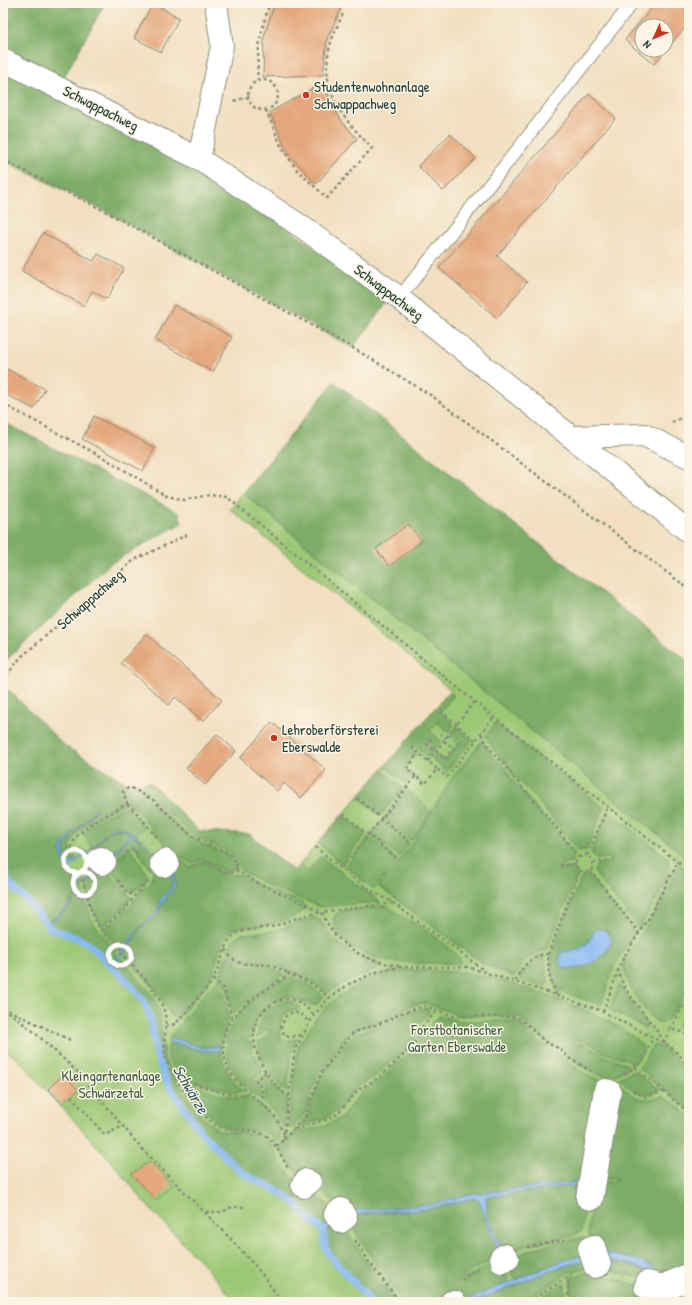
<svg xmlns="http://www.w3.org/2000/svg" width="692" height="1305" font-family="'Patrick Hand',sans-serif">
<style>
.green{fill:#9cc875;stroke:#5e8254}
.forest{fill:#7dac66;stroke:#4e744d;fill-rule:evenodd}
.water{fill:#87b9f3;stroke:#537b94;fill-rule:evenodd}
.lines{fill:none;stroke-linecap:round;stroke-linejoin:round}
.stream{stroke:#87b9f3;stroke-width:7}
.building{fill:#e4a77c;fill-rule:evenodd}
.lane-casing{stroke:#888e7a;stroke-width:14}
.street-casing{stroke:#888e7a;stroke-width:24}
.path{stroke:#888e7a;stroke-width:2.5;stroke-dasharray:3 3;stroke-linecap:butt}
.lane{stroke:#fff;stroke-width:12}
.street{stroke:#fff;stroke-width:22}
.poi-dot{fill:#c8321e;stroke:#fcf5e5;stroke-width:1.5}
.labels{text-anchor:middle;dominant-baseline:central;stroke-width:3;stroke-linejoin:round;paint-order:stroke}
.poi-label{font-size:15px;fill:#1f3d34;stroke:#fcf5e5;text-anchor:start}
.street-label{font-size:15px;fill:#1f3d34;stroke:#fcf5e5}
.park-label{font-size:15px;fill:#3e6044;stroke:#fcf5e5}
.water-label{font-size:16px;font-style:italic;fill:#395c64;stroke:#fcf5e5}
</style>
<rect width="100%" height="100%" fill="#fcf5e5"/>
<filter id="ink" filterUnits="userSpaceOnUse"><feTurbulence type="fractalNoise" baseFrequency=".025" numOctaves="2"/><feDisplacementMap in="SourceGraphic" scale="8" xChannelSelector="R" yChannelSelector="G"/><feConvolveMatrix kernelMatrix="1 2 1 2 8 2 1 2 1" color-interpolation-filters="sRGB"/></filter>
<filter id="wash" filterUnits="userSpaceOnUse"><feTurbulence type="fractalNoise" baseFrequency=".012" numOctaves="4" result="noise"/><feDisplacementMap in="SourceGraphic" scale="16" xChannelSelector="R" yChannelSelector="G"/><feGaussianBlur stdDeviation="0.9" result="paint"/><feColorMatrix in="noise" values="0 0 0 0 0 0 0 0 0 0 0 0 0 0 0 0 0 1.4 0 .05"/><feComposite in="paint" operator="in"/></filter>
<g filter="url(#wash)">
<rect width="100%" height="100%" fill="#f1dfc0"/>
<path class="green" d="M334,382l355,280v640h-454l-34,-40 -49,-51 -37,-45 -98,-108 -14,-9v-350l6,-9 56,56 65,39 20,-3 49,49 50,3 45,37 157,-181 -221,-181z"/>
<path class="forest" d="M3,3h102l-41,74 -61,-29z
M3,68l134,66 129,79 123,87 -36,48 -250,-138 -100,-50z
M334,382l355,280v198l-445,-366z
M3,422l176,91 3,10 -71,40 -108,100z
M9,690l56,56 65,39 20,-3 49,49 50,3 45,37 5,-6 9,7 12,-16 60,46 -59,5 -52,-21 -27,-15 -6,-12 -7,-7 -36,-17 -38,-34 -25,-16 -7,4 1,15c-17,9 -48,22 -54,42l4,16 -5,4 -5,-11v-10l32,-35 -33,33 -2,10 17,33 -1,7 -10,15 -21,16 -20,-24 -14,-12 -5,-8 -4,-24v-158z
M449,692l5,3 -14,17 14,13 -5,7 -12,-10 -7,9 11,10 -6,8 -6,-6 2,-3 -2,-2 -4,6 8,7 -5,6 -14,-12 -4,4 6,5 -12,15 9,7 -6,8 -22,-18z
M495,723l109,85 -18,42 -8,1 -40,-50 -24,-25 -8,-14 -11,-10 -9,-16z
M457,727l15,13 -26,32 -14,-13 4,-5 9,7 16,-19 -9,-8z
M482,741l7,11 16,16 10,15 59,70 -2,9 -12,2v4h13l5,6 -32,77c-15,0 -25,13 -32,26l-29,-12 -106,-78 33,-43 39,-64z
M382,770l21,18 -23,28 -22,-19z
M129,788l24,15 36,33 16,9 23,10 8,9v4l-10,4 -24,-13 -10,4c-24,-8 -37,-33 -53,-50 -3,-4 -8,-7 -12,-10l-1,-14z
M407,790l25,22 -21,29 -27,-22z
M126,806l19,20 -9,9 -10,-6 -16,1 -18,18 -9,-15 12,-11z
M608,811l60,47 2,16 -31,55 -45,-57 3,-8 13,-2v-4l-13,1 -6,-6z
M342,815l24,19 -24,30 -24,-21z
M382,821l27,22 -10,14 -28,-22z
M120,829l12,5 -29,26 -9,-12 15,-16z
M133,835l29,26 -12,8 -15,-23 -5,1 -16,15 -7,-2z
M369,837l28,23 -23,30 -28,-24z
M132,849l17,29 -17,14c-6,-2 -18,-19 -23,-25z
M177,858l13,9 14,-5 17,11 19,2 18,11 44,17 4,4c-6,12 -40,18 -53,20 -6,0 -13,-1 -18,1 -16,8 -17,35 -24,49 -7,13 -20,24 -29,36l-4,5 -7,-2 -12,-23 -36,-39 18,-26 17,-14 5,-12 12,-16 -3,-15z
M102,864l21,26 8,7 -6,10 -23,19 -10,-18 -6,-24 12,-13z
M679,865l10,6v117l-21,32 -7,4c-15,-5 -39,-46 -37,-63l28,-44z
M160,868l9,2 4,11 -2,7 -7,7 -8,19 -15,12 -20,26 -11,-13 -6,-10 24,-19 15,-23 8,-5 2,-11z
M589,875l46,58 -20,30 -14,42 -43,-14c-6,-16 -9,-29 -4,-46l28,-69zM605,930l5,4 1,8c-8,15 -29,31 -47,26l-5,-10 4,-6c14,0 27,-6 31,-20z
M83,885l4,22 6,15 25,34 -6,10 -26,-24 -32,-11 -7,-6c16,-12 28,-19 33,-39z
M386,906c21,14 60,33 74,53v4c-37,0 -101,6 -123,-32 -3,-5 -5,-12 -1,-17l10,-4z
M312,918l8,2c15,24 30,36 58,43v6l-33,13 -18,11 -19,-14 -37,-15 -35,-3 -6,-6 -1,-6 4,-9 8,-6 33,-3z
M227,955l11,10 30,2 16,7 -37,27 -14,14 -6,-27 -9,-7z
M539,956h5l4,27 -4,4 -22,-7 -3,-4z
M120,957l35,42 5,13 2,30 -7,3c-4,-34 -14,-56 -41,-78z
M403,970c23,1 48,0 71,4 33,6 159,46 170,76l-4,7 -6,7c-9,-6 -16,-7 -26,-10 -20,-7 -22,-25 -44,-4l-20,-10 -25,-23 -62,-2 -31,-12 -11,1 -15,7 -4,5 -39,13 -9,6 -30,39 -13,39 -12,15h-6l11,-82 19,-29 20,-20 29,-17 24,-8z
M290,976l18,8 16,13 -8,8h-3l-25,-9 -16,6 -16,17 -4,19c-11,-2 -16,4 -26,5 5,-32 36,-53 64,-67z
M216,983l9,12 4,23 -9,28c-21,4 -31,-4 -51,-7 2,-7 39,-50 47,-56z
M619,985c3,2 23,34 28,40l-2,3 -35,-18z
M286,1001l8,1 6,5 -3,3c-15,-1 -18,15 -17,27 6,6 10,4 17,1l-6,17 -4,38c-15,-16 -27,-29 -29,-51 6,-2 12,-6 11,-13h-2l-10,9c1,-18 10,-34 29,-37z
M689,1006v25l-10,-2 -2,-3z
M427,1008l2,4 -11,15v4l-12,20 -17,12 -13,13 -19,11 -18,22 -14,9 -25,8 8,-12 13,-38 28,-37 6,-5 40,-14 8,-6z
M440,1016l21,5h56l25,23 15,8 24,20 24,10 -15,99 -119,13 -41,11 -69,7c-20,-2 -37,-19 -52,-31l10,-13 -9,9 -11,-2 -19,-26 2,-5 13,-11 30,-7 17,-9 19,-25 21,-13 13,-14 16,-12 18,-27z
M683,1035l6,1v22l-7,-9 -2,-9z
M244,1040l7,2 3,12 9,18 -10,7 9,16 -4,3c-17,-14 -31,-29 -32,-52z
M580,1043c9,2 15,8 23,12 9,5 19,5 27,12 -5,3 -14,9 -20,9 -16,0 -33,-13 -44,-24l7,-6z
M171,1044c18,1 29,9 49,6 3,16 11,29 23,41l-10,1 -47,-13c-12,-8 -22,-19 -17,-34z
M654,1045l10,3 25,24v37l-50,-41c6,-6 9,-19 15,-23z
M163,1046l1,12 8,17 31,44 17,12 37,3 8,3 7,8 7,18 16,17 2,13 -6,7c-13,-13 -33,-17 -48,-27 -31,-19 -82,-89 -88,-125z
M634,1071l26,19c-17,9 -29,0 -41,-12z
M265,1076l22,23 -4,28 -9,-15 -12,-11 4,-4v-5l-8,-11z
M615,1080c16,15 25,25 47,16l13,8 14,13v157h-23l-15,-8 -26,-9 -29,-5 -8,-19 4,-34 12,-17 13,-1 -2,-3 -13,1 9,-98z
M192,1085c17,5 38,16 56,11 14,13 35,22 32,44l-4,3c-17,-21 -30,-8 -51,-16 -10,-4 -18,-14 -25,-23 -4,-5 -11,-10 -13,-17z
M589,1185l-8,46 -9,5 -45,9 -23,10 -17,-41 -1,-17 75,-10z
M304,1187l15,10 14,13v8l-11,11 -11,-8 -19,-20z
M476,1198l4,4 21,55c-22,9 -49,19 -51,45h-46l-27,-36 -32,-50 85,-7z
M339,1219l33,52 25,31h-25l-43,-47 -4,-9 -1,-13z
M583,1237l8,17 -45,13 -30,12 -4,-5 -4,-11c21,-19 48,-18 75,-26z
M591,1259v7l-23,7 -45,29h-49l83,-34z
M601,1259l23,4 24,8 -11,6 -34,-9z
M503,1261l6,21 -40,17 -12,3 -3,-9 10,-14 18,-10z
M584,1273c29,0 42,11 68,17 9,2 19,2 28,3l3,2 3,-1 3,-15v23h-118v-24z
M562,1284h3v18h-31z"/>
<path class="water" d="M95,809l1,1 -32,35v10l5,10 21,-15 20,-20 10,-2 8,2 11,7 19,17 16,20 1,12 -12,16 -5,12 -19,16 -25,37 -2,-1 23,-33 23,-22 3,-12 10,-11 2,-7c-2,-11 -30,-46 -41,-45l-25,24 -18,22 -9,4c-5,20 -17,28 -33,39l-1,-1 17,-12 13,-14 2,-12 -13,-23 -4,-10 1,-6 1,-4 22,-21zM120,829l7,2 5,3 -32,30 -5,9 -8,9 -8,3 -9,-18 18,-14 21,-21z
M598,929l7,1 7,9c-3,18 -33,36 -50,28l-3,-9 3,-6c12,-1 24,-3 30,-16 2,-4 2,-5 6,-7z
M169,1039c4,1 8,0 13,2 15,5 21,9 38,5v4c-22,5 -34,-9 -51,-6z
M590,1181l-1,4 -28,2 -75,10 1,17 17,41 -3,2 -21,-55 -4,-4c-16,2 -30,8 -45,10 -35,7 -82,-4 -107,25l-2,-4 11,-11 20,-7 77,-6 41,-11z
M599,1252l39,8 28,14 -10,1 -26,-11 -29,-5h-10l-34,9 -83,34h-17l12,-3 93,-38z"/>
<g class="lines">
<path class="stream" d="M3,855l2,17 4,12 16,14 26,31 27,9 12,7 38,37 15,18 7,17 7,39 10,27 34,49 41,41 40,20 14,11 15,17 8,5 5,7 1,13 4,9 43,47"/>
</g>
<g id="blocks">
<path class="building" d="M153,3l26,15 -18,34 -27,-14z
M275,3h57l9,6 -14,29 -4,37 -60,2 1,-40z
M656,3h33v20l-35,41 -29,-24zM642,26h24v24h-24z
M326,81l3,18 12,21 16,19 -41,45 -22,-24 -10,-15 -14,-33z
M589,94l27,24 -119,138 30,26 -30,36 -58,-50z
M450,134l26,24 -33,33 -25,-25z
M43,233l50,28 5,-7 26,14 -17,31 -15,-8 -8,15 -62,-35z
M174,305l58,32 -19,35 -58,-32z
M3,367l42,22 -11,20 -31,-16z
M94,416l61,32 -12,23 -61,-32z
M408,524l14,17 -33,25 -13,-17z
M146,634l76,66 -19,21 -28,-24 -6,8 -48,-42z
M272,722l54,48 -25,28 -17,-15 -7,8 -37,-33z
M217,734l19,17 -31,34 -19,-17z
M64,1074l14,16 -16,14 -14,-15z
M150,1161l22,24 -16,15 -25,-26z"/>
</g>
</g>
<g filter="url(#ink)">
<use href="#blocks" fill-opacity="0" stroke="#888e7a" stroke-width="1"/>
<g class="lines">
<g class="lane-casing">
<path id="lane" d="M399,298l119,-149 114,-146"/>
</g>
<g class="street-casing">
<path id="street" d="M3,60l196,99 106,70 89,65 295,238
M199,159l23,-113 -6,-43
M571,437l73,-2 45,22
M101,858l4,4 -3,2 -4,-4z
M73.5 862a2.5 2.5 0 1 1 5 0a2.5 2.5 0 1 1-5 0Z
M165,860l3,3 -5,3 -2,-3z
M81.5 883a2.5 2.5 0 1 1 5 0a2.5 2.5 0 1 1-5 0Z
M118.5 955a2.5 2.5 0 1 1 5 0a2.5 2.5 0 1 1-5 0Z
M605,1090l5,1 -18,108 -5,-1z
M306,1180l4,2 -6,5 -2,-2z
M341,1209l5,9 -5,4 -6,-8z
M594,1246l6,19 -5,2 -6,-19z
M505,1255l3,4 -6,3 -1,-5z
M689,1274l-27,12 -15,-4 -2,5 18,4 26,-12
M451,1302h4"/>
</g>
<path class="path" d="M248 95a15 15 0 1 1 30 0a15 15 0 1 1-30 0Z
M258,81c-2,-27 3,-53 12,-78
M234,101l14,-4
M266,110l15,36 16,24 30,28 45,-50c-26,-27 -50,-52 -44,-93 2,-15 10,-30 16,-43
M3,160l100,50 250,138 79,48 257,193
M3,404l103,55 61,37 18,4 24,-5 18,2 248,205 203,160
M672,422l17,-7
M3,680l18,-23 113,-97 55,-26
M441,711l35,30
M440,733l6,5
M481,734l13,21 10,9 9,13 30,34 36,46 -4,7 5,7 7,1 6,-4 -1,-9 -5,-4 21,-49
M431,739l-4,5 18,15 13,-17 -9,-8
M444,741l9,7
M412,747l25,22
M428,761l46,-59
M416,776l-9,-7 11,-16
M357,798l55,46
M127,804l11,10 20,25
M343,814l56,46
M315,847c23,18 47,41 74,53l96,71
M126,853l8,-5 4,8
M579,857l8,-2
M75,859l-4,-10c3,-21 38,-35 56,-45l-4,-13 7,-4 23,13 39,36 38,18 6,8 2,9
M593,863l17,-3
M191,865l11,-4c13,5 22,15 36,10l16,10 68,31
M560,866l15,-2
M342,868l74,-92 9,8 12,-15 10,8 47,-60
M590,870l49,63
M82,879c7,17 7,35 19,51 17,25 49,47 61,75 8,18 0,34 3,51 3,16 31,51 43,63 20,20 38,5 57,16 11,7 15,21 23,32
M118,880l9,13 8,2
M393,903l-71,9c12,34 44,49 77,54
M100,930l25,-20 10,-15 12,-13
M226,949c7,19 26,14 42,16 8,2 14,5 21,9
M213,979l11,10 8,30
M516,981c4,-14 17,-27 32,-27
M556,995l-7,-20 -1,-21 32,-83
M3,1008l30,23 48,44 60,73 88,89 29,32 24,33
M8,1010l62,30
M603,1012l15,-41
M166,1026l9,-2 6,-6 31,-36 18,-44 8,-6 37,-6 28,-10 19,-4
M670,1029l19,-32
M301,1035l-12,2 -5,-3 -3,-7 5,-11 7,-4 8,2 8,8
M664,1042c-13,-24 -38,-44 -46,-71l5,-13 25,-39 30,-57 11,6
M664,1043l6,-14 19,5
M624,1074l16,-11 13,-25
M181,1084c20,-4 47,17 65,9
M633,1091l13,6 17,-6 -28,-24
M663,1091l26,22
M71,1096l34,39 18,-9
M290,1097c-28,-17 -56,-73 -16,-94 7,-4 15,-5 23,-2 6,3 12,9 17,14
M258,1102l6,-8 -8,-14 10,-8
M295,1129l33,-10 9,-5 22,-25 19,-11 29,-26 10,-13 5,-12 16,-17
M284,1134c-3,-6 -6,-13 -10,-19 -9,-10 -24,-20 -34,-30 -8,-8 -15,-20 -16,-32 -7,-40 39,-59 65,-79l22,9 18,15
M284,1139l21,-22 16,-44 29,-37 5,-4 34,-12 12,-7 24,-7 28,10 63,1 10,6 19,19 15,7 10,10 21,12
M276,1146l7,-6 1,-5 11,-86 19,-34 15,-17 20,-14 30,-13 22,-4h67l88,28 43,15 71,36 19,19
M206,1212h16l10,-5h12
M355,1240l15,23 30,39
M527,1247l41,-8
M461,1280l20,-12
M529,1302l45,-29
M568,1302v-25"/>
<use href="#lane" class="lane"/>
<use href="#street" class="street"/>
</g>
</g>
<g class="poi-dot">
<circle cx="306" cy="95" r="4"/>
<circle cx="274" cy="738" r="4"/>
</g>
<g class="labels">
<g class="poi-label">
<text x="314" y="86">Studentenwohnanlage<tspan x="314" dy="17">Schwappachweg</tspan></text>
<text x="282" y="729">Lehroberförsterei<tspan x="282" dy="17">Eberswalde</tspan></text>
</g>
<g class="street-label">
<text transform="translate(101 108) rotate(27)">Schwappachweg</text>
<text transform="translate(389 292) rotate(37)">Schwappachweg</text>
<text transform="translate(90 599) rotate(-41)">Schwappachweg</text>
</g>
<g class="park-label">
<text x="457" y="1029">Forstbotanischer<tspan x="457" dy="17">Garten Eberswalde</tspan></text>
<text x="111" y="1075">Kleingartenanlage<tspan x="111" dy="17">Schwärzetal</tspan></text>
</g>
<g class="water-label">
<text transform="translate(191 1089) rotate(59)">Schwärze</text>
</g>
</g>
<rect width="692" height="1305" fill="none" stroke="#fcf5e5" stroke-width="16"/>
<g transform="translate(654 38) rotate(226)"><circle r="19" fill="#fcf5e5" stroke="#a4ab9e"/>
<path d="M0-3L7 15L0 10L-7 15Z" fill="#c8321e"/>
<text y="-6" font-size="11" font-weight="bold" text-anchor="middle" fill="#1f3d34">N</text>
</g>
</svg>
